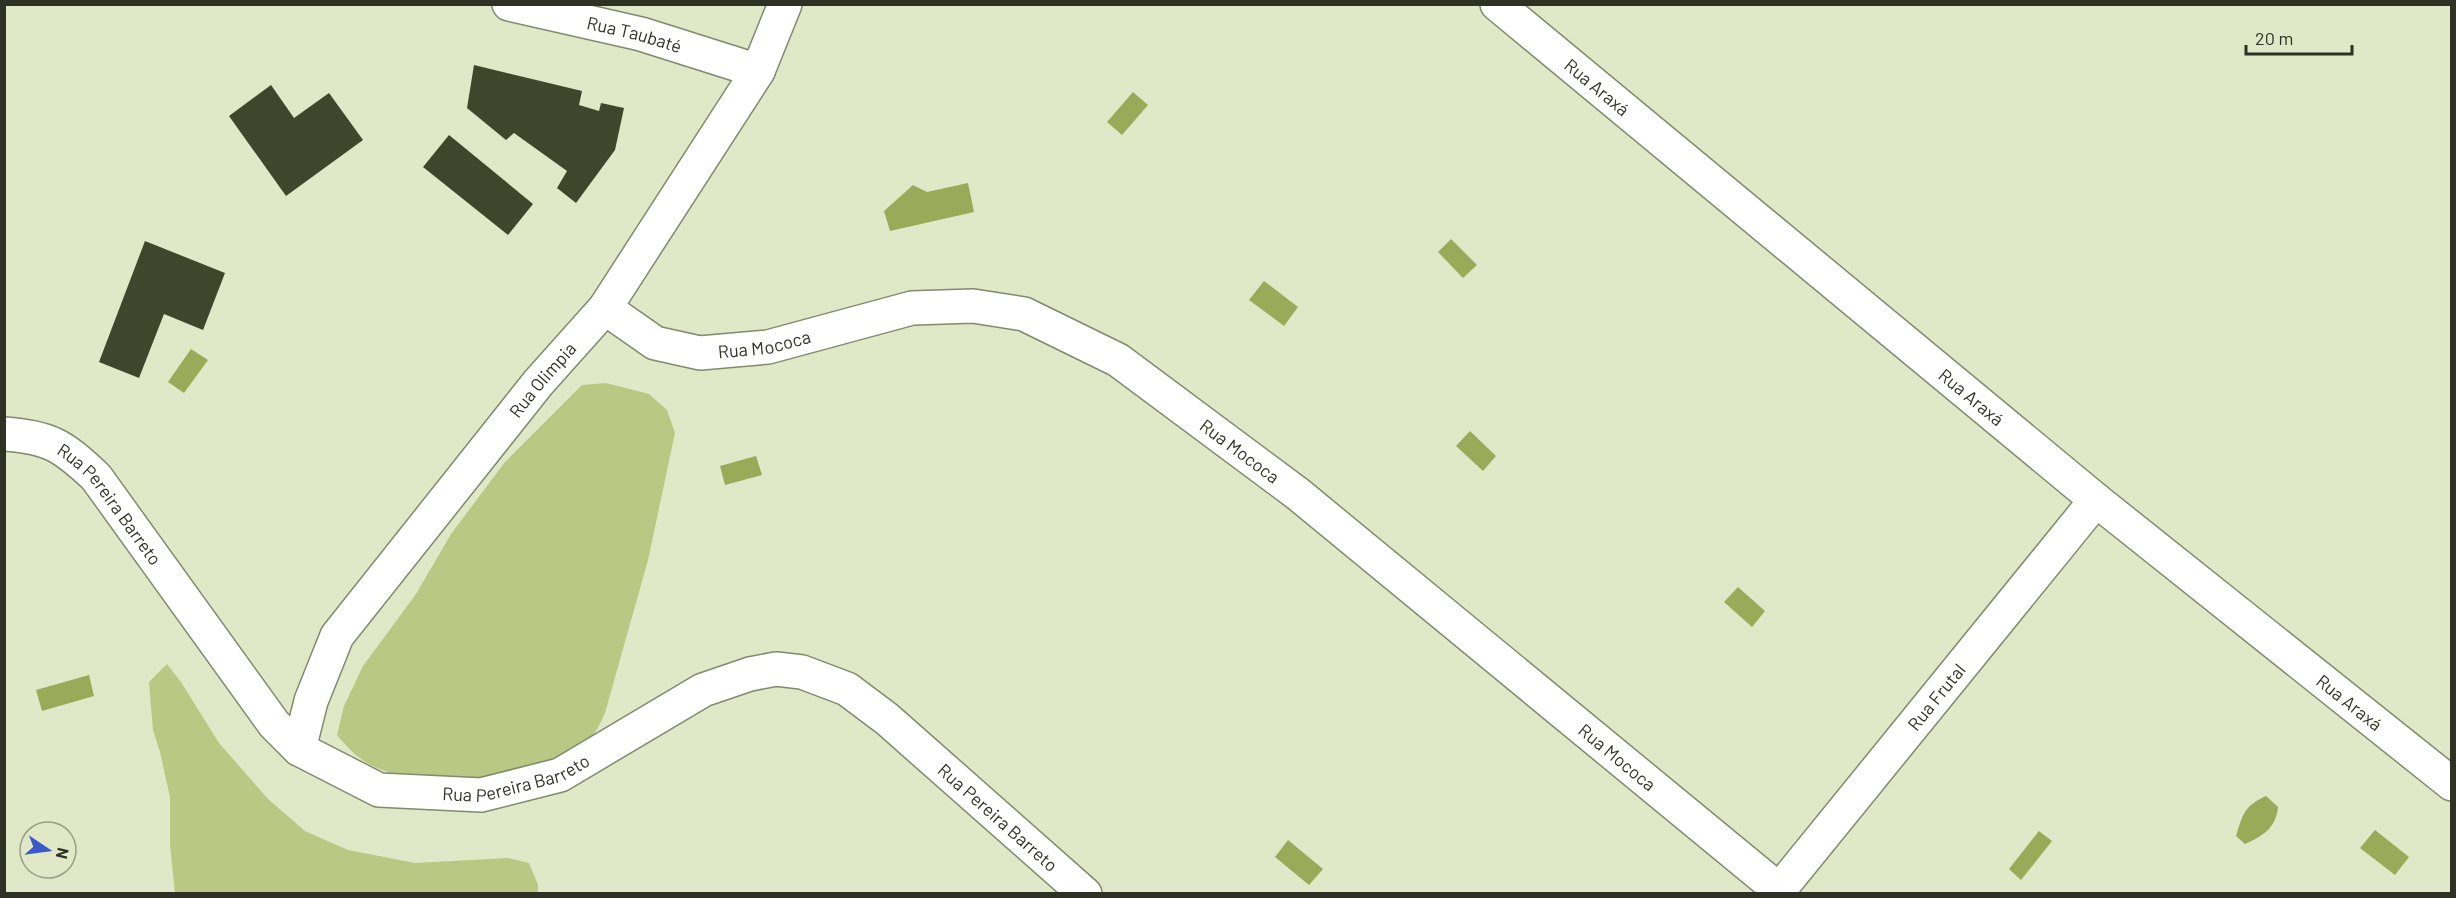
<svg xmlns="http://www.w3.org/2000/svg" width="2456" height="898" font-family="Barlow,sans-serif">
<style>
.green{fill:#bac883}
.water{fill:#9baa59}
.building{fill:#40462b}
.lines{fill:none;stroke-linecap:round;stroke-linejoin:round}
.minor-casing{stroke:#82896c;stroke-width:36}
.minor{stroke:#fff;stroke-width:33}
.labels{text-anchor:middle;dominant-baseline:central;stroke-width:6;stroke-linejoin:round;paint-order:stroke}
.street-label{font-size:18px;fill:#2e3124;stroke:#e0e8c8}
</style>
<rect width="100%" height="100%" fill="#e0e8c8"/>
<path class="green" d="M606,383l43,11 18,16 8,23 -27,127 -43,153c-7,16 -14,29 -29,39 -40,28 -162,37 -205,13 -14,-7 -24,-18 -34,-30l7,-29 19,-40 53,-72 35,-60 54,-72 77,-77z
M167,664l14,18 38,61 49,56 37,32 43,19 67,13 93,-5 21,5 9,22v8h-363l-5,-48v-48l-10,-45 -7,-22 -4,-48z"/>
<path class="water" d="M1133,92l15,13 -26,30 -15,-13z
M968,183l6,29 -84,19 -6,-20 29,-26 14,7z
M1451,239l26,26 -14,13 -25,-26z
M1264,281l34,26 -14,19 -35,-26z
M191,349l17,11 -24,33 -16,-11z
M1470,431l26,25 -13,15 -27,-25z
M756,456l6,19 -37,10 -5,-19z
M1738,587l27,24 -13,16 -28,-25z
M89,675l5,21 -52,15 -6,-21z
M2266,796l12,11c-2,21 -15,29 -33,37l-9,-8c7,-22 8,-30 30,-40z
M2375,830l34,27 -14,18 -35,-27z
M2039,831l13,10 -31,39 -12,-11z
M1288,840l35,29 -14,16 -34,-28z"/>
<path class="building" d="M474,65l108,26 -3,14 20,6 2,-8 23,5 -9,42 -39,53 -19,-15 10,-17 -53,-38 -8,7 -39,-32z
M271,85l23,33 35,-25 34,47 -77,56 -57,-80z
M449,135l84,69 -25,31 -85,-68z
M145,241l80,32 -22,57 -39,-16 -25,64 -40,-16z"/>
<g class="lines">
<g class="minor-casing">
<g id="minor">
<path id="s1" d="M509,4l132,30 117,37"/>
<path id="s2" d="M1497,4l599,496 356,284"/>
<path id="s3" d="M605,308l50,35 45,10 68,-6 144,-39 61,-2 51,8 94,46 180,134 481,396"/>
<path id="s4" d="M4,434c46,3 59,12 92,43l178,247 25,25 80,41 102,5 79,-20 143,-85 47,-16 26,-5 26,3 45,17 40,30 198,175"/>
<path id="s5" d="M299,749l12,-48 26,-65 201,-253 67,-75 153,-237 27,-67"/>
<path id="s6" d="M1776,894l320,-394"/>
</g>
</g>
<use href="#minor" class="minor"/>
</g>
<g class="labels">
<g class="street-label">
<text stroke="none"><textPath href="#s1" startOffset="129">Rua Taubaté</textPath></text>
<text stroke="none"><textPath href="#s2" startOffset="130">Rua Araxá</textPath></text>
<text stroke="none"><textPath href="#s3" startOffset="172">Rua Mococa</textPath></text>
<text stroke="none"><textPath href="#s5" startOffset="448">Rua Olimpia</textPath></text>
<text stroke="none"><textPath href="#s2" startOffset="616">Rua Araxá</textPath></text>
<text stroke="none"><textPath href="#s3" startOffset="694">Rua Mococa</textPath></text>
<text stroke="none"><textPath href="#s4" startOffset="134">Rua Pereira Barreto</textPath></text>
<text stroke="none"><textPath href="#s6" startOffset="254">Rua Frutal</textPath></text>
<text stroke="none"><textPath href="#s2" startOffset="1102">Rua Araxá</textPath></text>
<text stroke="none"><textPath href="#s3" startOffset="1180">Rua Mococa</textPath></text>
<text stroke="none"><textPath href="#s4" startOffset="674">Rua Pereira Barreto</textPath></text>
<text stroke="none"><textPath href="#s4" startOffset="1233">Rua Pereira Barreto</textPath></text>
</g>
</g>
<rect width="2456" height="898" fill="none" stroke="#2e3124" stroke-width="12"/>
<g transform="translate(48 850) rotate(103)"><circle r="28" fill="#e0e8c8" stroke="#999f86" stroke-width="1.5"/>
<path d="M0-4.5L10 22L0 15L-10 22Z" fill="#3a59cb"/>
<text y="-9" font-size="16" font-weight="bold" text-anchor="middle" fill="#2e3124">N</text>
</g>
<path d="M2246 45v9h106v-9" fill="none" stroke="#2e3124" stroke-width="3"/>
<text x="2255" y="45" font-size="18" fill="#2e3124" stroke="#e0e8c8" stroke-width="4.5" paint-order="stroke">20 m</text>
</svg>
